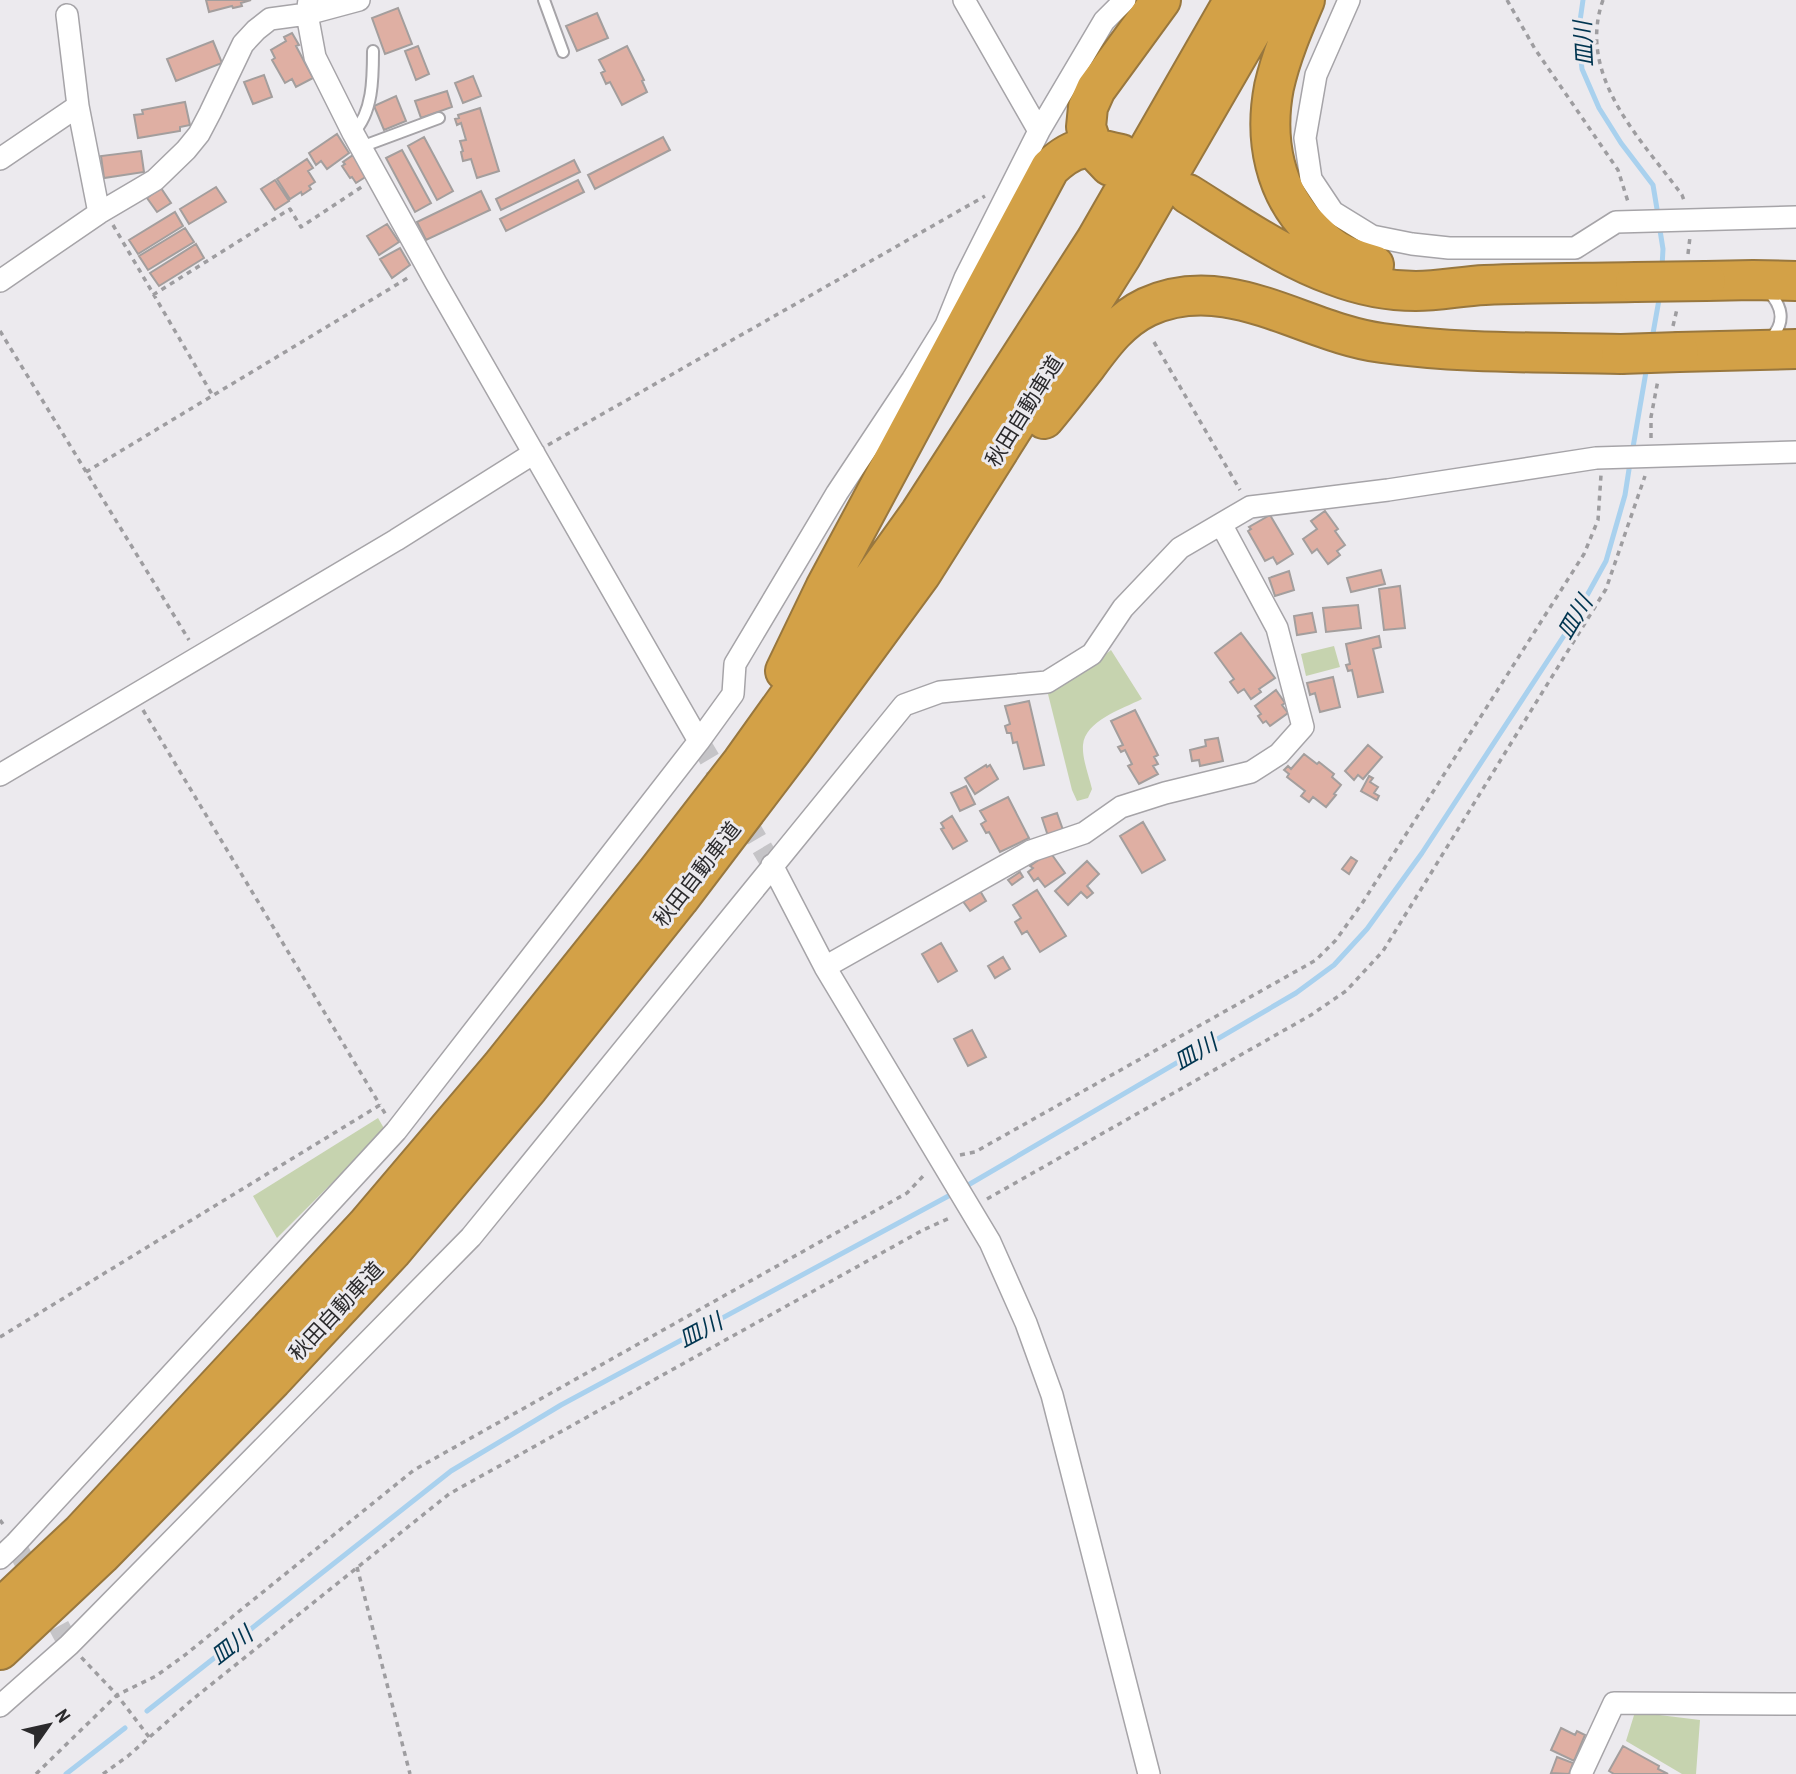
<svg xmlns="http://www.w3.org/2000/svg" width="1796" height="1774" font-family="'Archivo Narrow','Noto Sans JP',sans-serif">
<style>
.green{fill:#c6d3af}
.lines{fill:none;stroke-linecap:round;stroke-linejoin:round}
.stream{stroke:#a9d1ee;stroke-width:5}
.building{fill:#dfafa3;stroke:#a39e9d;stroke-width:2}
.street-tunnel{stroke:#c5c4c7;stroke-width:21;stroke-dasharray:21 10;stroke-linecap:butt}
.lane-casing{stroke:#a6a4a8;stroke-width:14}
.street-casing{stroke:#a6a4a8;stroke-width:24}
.highway-casing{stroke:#98773e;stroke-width:42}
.path{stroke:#9e9da0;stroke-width:3.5;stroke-dasharray:5 5;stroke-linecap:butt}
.lane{stroke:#fff;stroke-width:10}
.street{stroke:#fff;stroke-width:21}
.highway{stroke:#d3a147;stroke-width:38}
.highway-bridge-casing{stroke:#98773e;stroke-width:42;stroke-linecap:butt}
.highway-bridge{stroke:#d3a147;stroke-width:38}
.labels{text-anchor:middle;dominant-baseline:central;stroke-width:6;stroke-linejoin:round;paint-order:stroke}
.street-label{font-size:21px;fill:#2b2a2c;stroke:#eceaee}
.water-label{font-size:23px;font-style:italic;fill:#003550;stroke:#eceaee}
</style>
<rect width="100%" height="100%" fill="#eceaee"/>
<path class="green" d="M1334,646l6,21 -34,9 -5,-22z
M1111,650l31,49c-20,10 -57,22 -59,46 -1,14 6,31 9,44l-4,9 -11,3 -5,-11 -24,-96 27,-16z
M378,1118l7,12 -108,108 -24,-42z
M1635,1712l65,8 -4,54h-14l-56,-33z"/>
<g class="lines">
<path class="stream" d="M1583,0l-5,35 4,34 17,39 22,35 32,42 5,30
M1659,224l4,25 -1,18
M1652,339l8,-45
M1632,453l15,-87
M963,1188l333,-195 38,-28 33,-36 55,-76 147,-225 37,-67 19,-66 5,-32
M147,1711l304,-240 110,-66 393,-212
M66,1774l59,-46"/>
</g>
<path class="building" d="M206,0h45l-10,3 1,3 -9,2 -1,-2 -23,6z
M398,8l14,36 -27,10 -13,-36z
M597,13l11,25 -31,13 -11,-25z
M292,33l7,12 -3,1 17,32 -17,9 -4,-8 -7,4 -13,-23 3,-2 -4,-8 15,-9 -2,-4z
M213,41l9,22 -46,18 -9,-22z
M418,46l11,28 -13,6 -11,-29z
M627,46l17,34 -2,1 5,11 -25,13 -12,-23 -4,2 -5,-11 4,-2 -6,-11z
M264,75l8,22 -19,7 -9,-22z
M473,76l8,20 -18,7 -8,-20z
M447,91l5,16 -31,11 -6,-17z
M396,96l10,25 -22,9 -10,-24z
M185,102l5,23 -10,2v4l-42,7 -4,-23 9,-1 -1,-4z
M480,108l19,63 -22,7 -6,-19 -8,2 -2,-9 2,-1 -3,-10 6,-1 -5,-17 -4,2 -2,-6 4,-1 -1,-3z
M337,134l12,19 -22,16 -6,-8 -5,4 -7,-12z
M424,137l29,54 -16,9 -29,-54z
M663,137l7,13 -75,39 -7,-14z
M402,150l29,53 -16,9 -29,-54z
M141,151l3,21 -40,6 -3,-22z
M353,155l14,21 -11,7 -4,-6 -2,1 -8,-12 3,-2 -2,-2z
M307,159l6,9 -5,3 7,11 -6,4 2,3 -9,6 -1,-3 -11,7 -13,-20z
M574,160l6,12 -79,38 -5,-11z
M275,180l14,21 -14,9 -14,-21z
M578,180l6,12 -78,39 -6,-12z
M216,187l10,15 -37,22 -9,-15z
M161,188l10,15 -14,9 -10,-14z
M481,191l9,19 -64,30 -9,-18z
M175,212l8,14 -45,28 -9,-14z
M387,224l12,18 -20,13 -12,-19z
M185,228l9,14 -46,28 -9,-14z
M196,244l8,14 -45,28 -9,-13z
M400,248l10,17 -18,13 -12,-19z
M1325,511l13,18 -3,2 10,14 -8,6 3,4 -12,9 -11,-15 -5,4 -9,-14 14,-10 -6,-8z
M1270,515l23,39 -16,10 -4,-7 -8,4 -17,-30 3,-2 -2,-2z
M1381,570l4,14 -34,8 -4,-14z
M1289,571l5,19 -19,6 -6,-18z
M1400,586l5,42 -21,2 -5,-41z
M1358,605l3,23 -35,4 -3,-24z
M1312,613l4,19 -19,3 -3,-19z
M1241,633l34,45 -16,11 2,3 -10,7 -7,-10 -6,4 -8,-11 4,-3 -19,-26z
M1379,636l2,11 -8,2 10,43 -25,5 -6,-27 -4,1 -2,-6 4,-1 -4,-20z
M1333,677l7,30 -20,5 -5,-19 -5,2 -3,-12z
M1276,690l9,13 -3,2 6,8 -18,13 -4,-5 -3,2 -5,-7 3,-2 -6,-8z
M1029,701l15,64 -20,4 -7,-27 -4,1 -2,-10h-4l-2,-7 5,-2 -5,-18z
M1135,710l23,45 -4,2 4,7 -5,2 5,8 -19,10 -11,-18 4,-2 -7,-14 -4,2 -3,-5 5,-2 -12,-24z
M1218,738l5,23 -23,5 -1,-6 -7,1 -2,-11 16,-4 -1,-6z
M1368,745l14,12 -19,22 -5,-4 -4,5 -9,-9z
M1304,754l13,10 2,-2 15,12 -2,3 9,8 -7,9 2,1 -10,12 -13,-10 -4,5 -8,-6 4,-5 -18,-14 2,-3 -5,-4 4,-4 3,3z
M986,765l1,2 3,-2 8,14 -23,15 -10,-16z
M1369,776l4,2 -3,4 8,5 -4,6 5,3 -2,4 -16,-9z
M966,786l9,18 -15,7 -9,-18z
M1008,797l21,41 -29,14 -11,-20 -3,1 -5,-9 5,-3 -6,-10z
M1057,813l6,17 -15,6 -6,-18z
M952,816l15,25 -14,8 -12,-20 3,-1 -3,-5z
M1143,822l22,38 -23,13 -22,-37z
M1050,852l15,21 -20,14 -7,-9 -4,3 -6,-9 5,-4 -3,-2z
M1351,857l6,4 -8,13 -7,-5z
M1087,861l12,13 -12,12 6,7 -6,5 -6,-6 -13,13 -13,-14z
M1020,872l3,5 -11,8 -4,-5z
M979,889l7,12 -16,10 -8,-11z
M1037,890l29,46 -26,16 -13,-21 -5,3 -7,-12 6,-4 -8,-13z
M941,943l16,28 -19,11 -16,-28z
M1003,957l7,12 -15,9 -7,-12z
M972,1030l14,27 -18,9 -14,-27z
M1561,1728l14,7 2,-4 8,4 -11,26 -23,-11z
M1623,1746l36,20 -1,3 10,5h-54l-5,-3z
M1557,1757l16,6 -4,11 -18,-1z"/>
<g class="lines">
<path class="street-tunnel" d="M699,741l73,124
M15,1544l54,101"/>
<g class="lane-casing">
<path id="lane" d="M544,0l19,52
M353,133c20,-20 20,-55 20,-82
M361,147l78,-29
M1767,290c15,15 20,32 3,49"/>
</g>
<g class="street-casing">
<path id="street" d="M309,0l-2,14 8,43 38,76 83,150 263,458
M964,0l75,131
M1349,0l-33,75 -11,63 6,41 22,33 39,24 40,8 37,4h126l41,-26 180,-5
M67,15l11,91 21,107
M0,159l78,-53
M0,281l99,-68 56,-33 31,-30 13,-16 11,-21 33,-69 13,-14 14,-11 37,-5 52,-14
M0,775l396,-235 138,-87
M772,865l53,102 165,275 36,81 26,72 97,379
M825,967l206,-116 53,-18 37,-26 44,-14 86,-21 28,-18 24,-27 -26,-99 -56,-104
M0,1558l15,-14 381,-413 303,-390 34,-47 2,-30 102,-171 75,-113 34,-55 19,-47 74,-147 65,-110 21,-21
M0,1706l69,-61 402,-408 433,-532 36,-13 107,-10 45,-28 31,-46 57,-60 70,-41 138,-17 208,-32 200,-6
M1581,1774l33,-71 182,1"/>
</g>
<g class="highway-casing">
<path id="highway" d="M1305,0c-12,28 -24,56 -31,87 -10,52 0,106 39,144 9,9 19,18 30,23 10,5 20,8 31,11
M1110,166l-17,-18 -7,-21 2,-20 8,-18 65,-89
M1188,194c45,28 95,63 145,81 26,10 55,16 83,16 23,0 46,-5 69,-6 50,-2 100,-2 150,-3
M1706,281l47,-1 43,1
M1679,352l117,-3
M1044,419c15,-18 29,-36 43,-54 17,-23 33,-45 60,-58 81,-37 157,26 235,36 79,11 160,9 239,11
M785,671l40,-83 225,-420c27,-25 38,-22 71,-14
M0,1609l82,-77 284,-306 135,-159 156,-195 85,-110 178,-249 176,-273 132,-230 7,-10
M0,1650l101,-95 171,-175 120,-129 137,-164 150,-188 113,-149 129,-176 201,-319 132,-228 12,-27"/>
</g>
<path class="path" d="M1507,0l28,49 83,121 11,35
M1603,0c-27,76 38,139 79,195l3,8
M113,225l100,171
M1688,254l2,-17
M153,295l137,-86 11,18 62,-41
M1673,326l4,-17
M0,331l189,309
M1154,342l86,148
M1651,438v-21l7,-37
M548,445l437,-249
M86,472l325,-196
M143,710l237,395
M960,1155l15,-3 341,-192 20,-20 27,-38 221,-348 14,-34 3,-45
M987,1199l324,-184 35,-24 37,-40 223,-362 39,-113
M0,1337l380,-232 6,10
M0,1520l5,7
M357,1567l53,207
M149,1737l-32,-42 39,-19 29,-21 229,-185 493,-277 19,-20
M36,1774l81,-79 -36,-38
M103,1774l25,-18 65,-57 256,-205 474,-264 29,-13"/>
<use href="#lane" class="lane"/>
<use href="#street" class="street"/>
<use href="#highway" class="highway"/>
<g class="highway-bridge-casing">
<path id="highway-bridge" d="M1635,282l71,-1
M1621,354l58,-2"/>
</g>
<use href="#highway-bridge" class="highway-bridge"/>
</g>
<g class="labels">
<g class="street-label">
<text transform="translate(1024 411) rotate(-58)">秋田自動車道</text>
<text transform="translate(697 874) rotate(-52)">秋田自動車道</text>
<text transform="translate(336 1311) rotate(-47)">秋田自動車道</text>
</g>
<g class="water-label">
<text transform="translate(1583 44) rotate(-93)">皿川</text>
<text transform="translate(1574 617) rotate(-59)">皿川</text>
<text transform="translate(1195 1052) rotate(-30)">皿川</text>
<text transform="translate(700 1330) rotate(-28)">皿川</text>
<text transform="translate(231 1645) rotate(-38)">皿川</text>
</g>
</g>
<g transform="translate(49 1725) rotate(56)" stroke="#eceaee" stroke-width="5" paint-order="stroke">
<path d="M0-5L12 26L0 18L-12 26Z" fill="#2b2a2c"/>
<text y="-10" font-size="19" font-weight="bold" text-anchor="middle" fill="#2b2a2c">N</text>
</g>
</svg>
